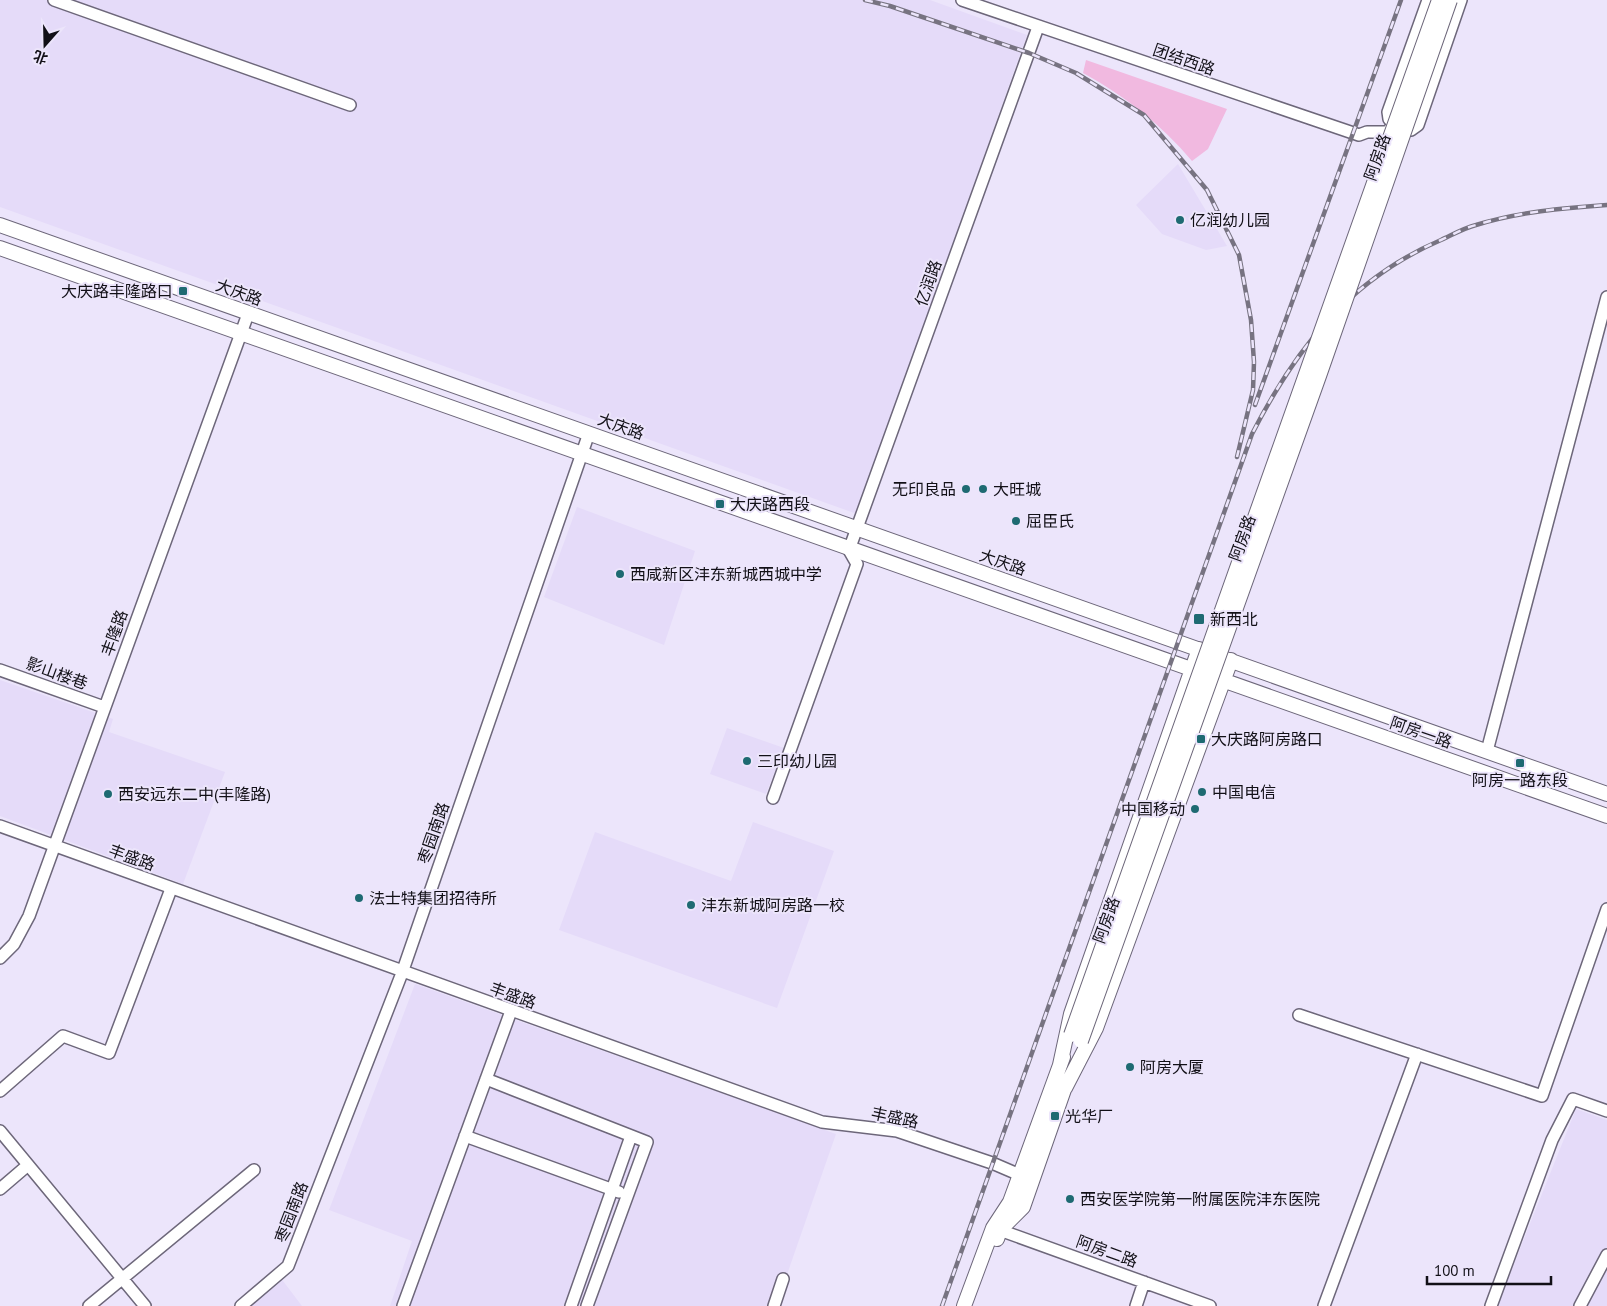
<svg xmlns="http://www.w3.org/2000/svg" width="1607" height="1306" font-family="'PT Sans','Noto Sans SC',sans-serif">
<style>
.built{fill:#e5dbf9}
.green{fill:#f1b9e0}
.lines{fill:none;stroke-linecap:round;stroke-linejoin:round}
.minor-casing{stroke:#6d677a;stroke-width:14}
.major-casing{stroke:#6d677a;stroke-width:16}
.minor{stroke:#fff;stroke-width:11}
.major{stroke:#fff;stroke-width:14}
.rail-casing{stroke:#777381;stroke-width:4.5}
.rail{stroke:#ece5fb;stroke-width:2.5;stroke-dasharray:8;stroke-linecap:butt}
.major-bridge-casing{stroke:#6d677a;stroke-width:16;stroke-linecap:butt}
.major-bridge{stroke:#fff;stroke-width:14}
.poi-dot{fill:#1e6a72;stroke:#ece5fb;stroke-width:2}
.labels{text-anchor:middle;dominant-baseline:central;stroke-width:4;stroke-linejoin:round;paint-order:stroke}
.street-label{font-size:16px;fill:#121017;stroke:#ece5fb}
.poi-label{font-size:16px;fill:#121017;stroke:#ece5fb;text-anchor:start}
</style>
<rect width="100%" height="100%" fill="#ece5fb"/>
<path class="built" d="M0,0h930l97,35 -170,479 -857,-307z
M1178,164l49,82 -21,4 -44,-16 -26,-29z
M577,507l118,44 -31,94 -120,-48z
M0,680l113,39 -4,13 116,40 -42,112 -183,-68z
M727,728l57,20 -18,46 -56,-20z
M753,822l81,29 -57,157 -218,-78 36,-98 136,49z
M415,984l421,150 -60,172h-386l22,-65 -83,-31z
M1576,1109l31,11v186h-110z
M280,1277l22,29h-55z"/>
<path class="green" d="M1086,60l141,49 -19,40 -16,12c-31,-37 -67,-65 -109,-88z"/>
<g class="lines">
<g class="minor-casing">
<path id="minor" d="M54,0l296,105
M962,0l397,135 8,-3h20l7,-8
M1428,0l-40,112 1,7 10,10 12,1 7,-5 43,-125
M0,670l104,37
M1487,751l120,-454
M773,798l84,-234 -8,-14 189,-523
M0,826l822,296 75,9 95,32 28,12
M0,958l14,-14 15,-28 219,-602
M1299,1015l243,81 65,-187
M486,1079l161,63 -60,164
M0,1091l63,-55 46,17 62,-164
M0,1131l145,175
M465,1136l154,56
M0,1189l28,-24
M994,1228l216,78
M89,1306l165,-136
M241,1306l47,-40 114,-293 187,-540
M403,1306l108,-295
M571,1306l60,-170
M774,1306l9,-27
M1136,1306l8,-24
M1324,1306l93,-252
M1491,1306l61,-166 21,-41 34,12
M1580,1306l27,-51"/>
</g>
<g class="major-casing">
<path id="major" d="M0,225l1607,569
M0,248l1607,568
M1060,1065l11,-51 128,-365
M1065,1088l31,-60 135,-368
M997,1239l3,-9 23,-23 44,-126
M964,1306l29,-78 17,-26 53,-145"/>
</g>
<use href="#minor" class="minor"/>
<use href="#major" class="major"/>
<g class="rail-casing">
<path id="rail" d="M865,0l25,6 139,47 47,20 68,42 63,75 32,65 12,65 3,42 -1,28 -16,67
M1255,405l146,-405
M942,1306l310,-872c44,-86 98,-155 189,-194 11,-5 23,-12 35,-15 42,-13 87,-17 131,-20"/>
</g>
<use href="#rail" class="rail"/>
<g class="major-bridge-casing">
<path id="major-bridge" d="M1071,1035l368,-1035
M1081,1041l238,-665 131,-376"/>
</g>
<use href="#major-bridge" class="major-bridge"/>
</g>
<g class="poi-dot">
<circle cx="1180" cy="220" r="5"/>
<rect x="178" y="286" width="10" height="10" rx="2.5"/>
<circle cx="966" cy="489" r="5"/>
<circle cx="983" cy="489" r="5"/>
<rect x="715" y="499" width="10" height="10" rx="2.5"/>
<circle cx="1016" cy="521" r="5"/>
<circle cx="620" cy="574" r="5"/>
<rect x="1193" y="613" width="12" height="12" rx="2.5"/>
<rect x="1196" y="734" width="10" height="10" rx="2.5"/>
<circle cx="747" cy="761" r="5"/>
<rect x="1515" y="758" width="10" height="10" rx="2.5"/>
<circle cx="1202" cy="792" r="5"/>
<circle cx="108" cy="794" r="5"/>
<circle cx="1195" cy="809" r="5"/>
<circle cx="359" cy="898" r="5"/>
<circle cx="691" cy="905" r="5"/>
<circle cx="1130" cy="1067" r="5"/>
<rect x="1050" y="1111" width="10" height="10" rx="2.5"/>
<circle cx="1070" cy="1199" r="5"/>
</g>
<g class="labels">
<g class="street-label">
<text transform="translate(1184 59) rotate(19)">团结西路</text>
<text transform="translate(1377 157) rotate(-71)">阿房路</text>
<text transform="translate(928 283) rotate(-70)">亿润路</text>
<text transform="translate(239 292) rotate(20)">大庆路</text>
<text transform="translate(621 426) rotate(20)">大庆路</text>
<text transform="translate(1242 538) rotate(-70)">阿房路</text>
<text transform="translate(1003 562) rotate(19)">大庆路</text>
<text transform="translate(114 633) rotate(-70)">丰隆路</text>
<text transform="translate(57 673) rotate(20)">影山楼巷</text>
<text transform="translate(1421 732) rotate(19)">阿房一路</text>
<text transform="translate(433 833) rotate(-71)">枣园南路</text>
<text transform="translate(132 857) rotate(20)">丰盛路</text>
<text transform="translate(1106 920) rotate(-70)">阿房路</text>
<text transform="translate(513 995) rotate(20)">丰盛路</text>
<text transform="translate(895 1117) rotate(12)">丰盛路</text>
<text transform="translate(291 1212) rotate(-69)">枣园南路</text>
<text transform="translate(1107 1251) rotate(20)">阿房二路</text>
</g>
<g class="poi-label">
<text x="1190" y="220">亿润幼儿园</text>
<text x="173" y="291" text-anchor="end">大庆路丰隆路口</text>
<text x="956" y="489" text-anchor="end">无印良品</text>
<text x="993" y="489">大旺城</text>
<text x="730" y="504">大庆路西段</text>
<text x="1026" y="521">屈臣氏</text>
<text x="630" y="574">西咸新区沣东新城西城中学</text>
<text x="1210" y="619">新西北</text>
<text x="1211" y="739">大庆路阿房路口</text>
<text x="757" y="761">三印幼儿园</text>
<text x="1520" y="780" text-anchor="middle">阿房一路东段</text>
<text x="1212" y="792">中国电信</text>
<text x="118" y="794">西安远东二中(丰隆路)</text>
<text x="1185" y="809" text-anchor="end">中国移动</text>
<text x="369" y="898">法士特集团招待所</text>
<text x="701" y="905">沣东新城阿房路一校</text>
<text x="1140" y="1067">阿房大厦</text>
<text x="1065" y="1116">光华厂</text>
<text x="1080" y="1199">西安医学院第一附属医院沣东医院</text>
</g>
</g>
<g transform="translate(45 45) rotate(200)" stroke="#ece5fb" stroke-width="4" paint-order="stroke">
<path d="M0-4L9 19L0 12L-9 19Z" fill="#121017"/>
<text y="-8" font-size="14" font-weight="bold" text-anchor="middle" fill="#121017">北</text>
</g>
<path d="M1427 1276v8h124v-8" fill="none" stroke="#121017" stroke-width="2.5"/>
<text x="1434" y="1276" font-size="15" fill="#121017" stroke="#ece5fb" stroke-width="4" paint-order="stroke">100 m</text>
</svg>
